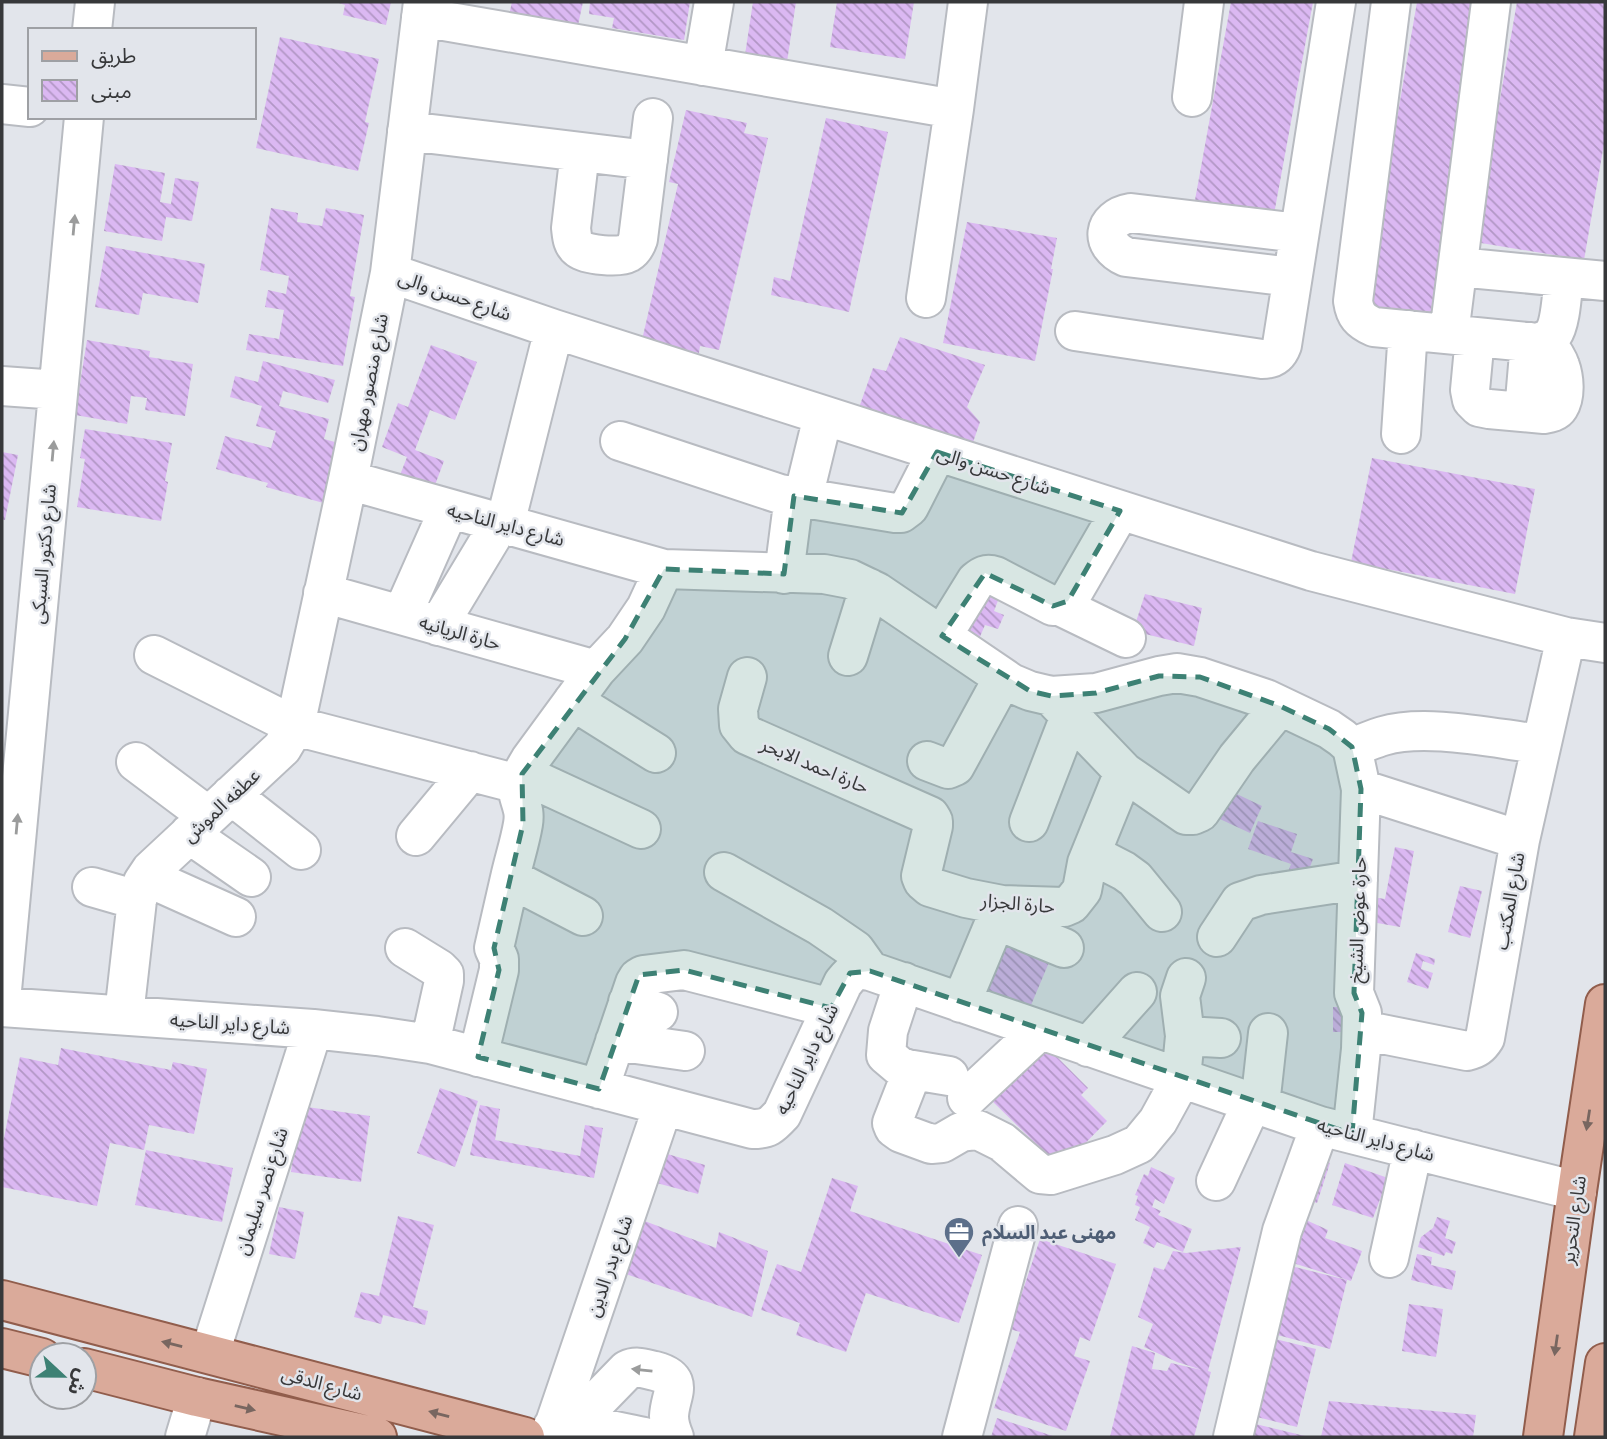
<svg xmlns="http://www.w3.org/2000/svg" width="1607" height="1439" font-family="Manrope,'Noto Sans Arabic',sans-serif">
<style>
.building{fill:url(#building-back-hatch)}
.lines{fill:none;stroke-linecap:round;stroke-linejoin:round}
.minor-casing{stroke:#b8bbc1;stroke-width:42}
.major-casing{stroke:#915d4c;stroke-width:42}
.minor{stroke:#fff;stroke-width:38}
.major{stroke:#daaa9a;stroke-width:38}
.oneway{fill:#9b9c9c}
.oneway2{fill:#786660}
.marked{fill:#3d8174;fill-opacity:0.2;stroke:#3d8174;stroke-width:5;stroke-dasharray:14 9;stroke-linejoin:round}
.labels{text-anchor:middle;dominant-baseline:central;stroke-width:5;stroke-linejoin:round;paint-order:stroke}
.street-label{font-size:19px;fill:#37383a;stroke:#e2e5eb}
.service-label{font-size:19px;font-weight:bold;fill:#4e5e75;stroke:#e2e5eb;text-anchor:start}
</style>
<defs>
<pattern id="building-back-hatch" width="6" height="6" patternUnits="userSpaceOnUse" patternTransform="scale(1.75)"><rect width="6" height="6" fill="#dbb8f2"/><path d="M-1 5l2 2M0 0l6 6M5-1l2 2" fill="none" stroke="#b297c5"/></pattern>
</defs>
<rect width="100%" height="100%" fill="#e2e5eb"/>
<path class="building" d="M336,2h55l-5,23 -43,-10 2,-10z
M512,2h71l-8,37 -68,-15z
M590,2h100l-6,38 -72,-12 2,-10 -25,-4z
M753,2h43l-11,73 -42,-7z
M837,2h77l-9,57 -75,-12z
M1231,2h82l-41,223 -79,-14z
M1417,2h67l-54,314 -65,-11z
M1517,2h88v136l-21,122 -109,-18z
M280,37l99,22 -14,63 4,1 -11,48 -102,-23z
M686,110l61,13 -3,10 24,5 -49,212 -19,-4 -1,7 -57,-13 36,-156 -9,-2z
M826,118l62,14 -39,180 -78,-17 3,-18 16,4z
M115,164l50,9 -5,29 11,2 4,-26 24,4 -7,39 -26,-4 -4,24 -58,-10z
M271,208l27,5 -1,9 25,4 4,-18 38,7 -14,81 5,1 -12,69 -97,-16 3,-16 30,5 5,-29 -19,-3 3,-17 18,4 3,-18 -29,-6z
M967,222l90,16 -6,31h2l-18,92 -92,-18z
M106,246l99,18 -7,39 -55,-10 -4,22 -44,-8z
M900,337l85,28 -18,42 13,15 -12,35 -113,-38 18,-51 13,3z
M87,340l63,11 -1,6 44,7 -8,52 -40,-6 2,-12 -16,-2 -4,28 -52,-9z
M431,345l46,17 -22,58 -25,-10 -15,40 29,11 -15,40 -34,-13 12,-31 -25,-10 16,-44 10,4z
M263,361l72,19 -7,23 -45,-12 -4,15 50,13 -5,20 18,5 -15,60 -61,-17 2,-4 -52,-14 9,-33 46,12 5,-17 -20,-5 6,-20 -32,-9 5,-21 23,6z
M85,429l87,14 -7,38 3,1 -7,39 -84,-14 8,-48 -5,-1z
M2,452l16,3 -13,65h-3z
M1372,458l163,31 -20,105 -164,-32z
M980,584l19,14 -5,13 10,4 -6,14 -13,-4 -9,21 -23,-11z
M1145,594l57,14 -8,38 -61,-15z
M1222,787l40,19 -12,27 -41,-19z
M1258,821l39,13 -6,18 22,7 -9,24 -18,-6 5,-13 -43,-15z
M1395,847l19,4 -14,76 -40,-7 5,-24 20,3z
M1460,886l22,5 -12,47 -22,-6z
M1001,938l49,22 -24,57 -50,-22z
M1416,953l19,6 -1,6 -11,-4 -2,8 12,4 -5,16 -21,-7z
M1333,1007h21v25h-21z
M1042,1042l46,46 -7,7 26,26 -46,47 -73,-71z
M61,1048l110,22 2,-8 34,7 -13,65 -45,-9 -5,25 -34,-7 -13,63 -95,-19v-39l18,-91 38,8z
M440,1088l38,13 -23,66 -38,-14z
M480,1105l20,4 -5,31 85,16 5,-31 18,3 -9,50 -124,-23z
M300,1106l70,10 -9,66 -70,-10z
M146,1150l87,18 -11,54 -87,-17z
M657,1151l48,14 -7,29 -49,-13z
M1314,1157l16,6 -13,40 -18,-6z
M1345,1163l43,15 -15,40 -41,-13z
M1151,1167l24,11 -11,26 -9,-5 -3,8 9,4 -3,4 34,14 -9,23 -26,-10 -3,6 -11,-5 7,-16 -15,-7 5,-13 -5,-2 3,-9 -3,-1 9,-21 4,2z
M832,1178l26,8 -8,25 132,44 -23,68 -93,-30 -20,59 -50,-17 4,-12 -39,-13 16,-46 24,8z
M279,1207l25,5 -9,47 -26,-5z
M1295,1215l33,15 -3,8 37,13 -11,30 -68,-21z
M398,1216l36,9 -21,82 15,4 -3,14 -42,-10 -2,9 -27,-7 7,-25 18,4z
M634,1217l82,31 3,-16 49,19 -16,66 -138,-47z
M1437,1217l13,4 -5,17 11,4 -4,12 -6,-2 -2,4 -26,-9 3,-10 12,-9z
M1040,1239l76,25 -26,77 -10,-4 -6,19 16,5 -24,70 -72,-23 26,-76 -10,-3z
M1241,1247l-33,124 3,1 -17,65h-84l22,-91 23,7 -3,16 15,2 4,-8 31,7 -25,-8 -33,-15 9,-23 -15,-7 16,-50 10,3 9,-19 13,2z
M1417,1254l15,3 -1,8 25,6 -4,19 -41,-10z
M1279,1263l68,17 -17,69 -67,-18z
M1409,1304l34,5 -7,48 -34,-6z
M1263,1336l53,13 -19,78 -52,-13z
M1329,1401l147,14 -3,22h-152z
M997,1418l59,19h-65z
M1243,1421l62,15v1h-66z"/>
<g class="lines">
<g class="minor-casing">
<path id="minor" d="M1391,2l-38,299c2,14 7,20 21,26l163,16c6,-2 12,-4 16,-9 8,-11 9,-43 11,-57
M421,17l533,92
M92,30l3,-28
M703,66l11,-64
M1192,97l12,-95
M2,104l28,3
M407,131l241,29
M580,152l-9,76c1,8 1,16 8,21 8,6 40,9 49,4 5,-3 8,-8 10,-14l15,-121
M1458,267l147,14
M390,273l164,56 757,242 255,66 39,6
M1292,277l-166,-20c-27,-12 -24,-39 5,-44l168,20
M926,298l28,-189 14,-107
M1075,331l187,28c11,0 16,-3 20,-14l54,-343
M1449,334l42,-332
M1475,337l-5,53 2,10 7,7 10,2 55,5c6,-1 12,-2 15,-7 7,-11 5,-30 1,-41 -3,-9 -9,-17 -15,-25
M2,386l56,4
M1524,412l6,-70
M1401,434l7,-104
M620,441l160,53 115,19h6l8,-6 28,-55
M348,480l316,89 160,5 26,5 27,13 134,91 19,8 21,5 45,-3 63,-17 18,-3 23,4 66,22 63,30 13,9 10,9 9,42 159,51
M803,498l20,-82
M505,524l49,-195
M784,574l10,-78
M323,593l273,77
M1060,606l66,32
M402,615l47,-106
M438,626l62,-103
M942,636l34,-55c6,-5 10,-8 19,-5l58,30h7l8,-5 52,-90
M154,655l141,71 223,58
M848,656l21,-68
M747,677l-9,32 1,16 8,10 183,81 3,5v5l-12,50 2,5 7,6 36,11 36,7 62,2 7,-3 11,-14 5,-27 37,-91
M1051,696l73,76 62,43h7l7,-3 37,-54 43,-52
M573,701l83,52
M1352,747c10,-3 21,-8 31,-11 43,-13 113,3 158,8
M927,761l21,8 7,-3 48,-88
M136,762l72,54
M522,774l119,55
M231,795l70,55
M1029,822l41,-106
M189,834l62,43
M416,836l54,-65
M1091,854l33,17 11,8 27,33
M724,872l96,54 35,24 15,21
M147,877l89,40
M92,887l45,13
M583,916l-73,-38c4,-18 10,-36 13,-54 2,-12 -1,-17 -4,-28 -3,-14 4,-24 11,-36l66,-90 29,-31 21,-31 18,-39
M996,920l68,28
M1217,937l23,-35 21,-7 97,-15
M405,948l34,21 5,5v7l-14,63
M904,982l-16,49 -2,24 13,11 8,3 3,8 -18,46 2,5 7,5 30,11 11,-1 19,-11 17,-2 24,12 38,32 11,1 64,-20 24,-11 19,-23 23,-42 4,-43 -5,-40 6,-18
M2,990l82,-873
M628,1002l30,10
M961,1003l41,-98
M2,1007l311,22 64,7 53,8 322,85c16,0 19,-3 30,-15l61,-131c9,-11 12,-15 27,-12l450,155 257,65
M124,1015l13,-115 6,-18 8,-12 131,-122 13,-22 53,-246 42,-207 33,-271
M1362,1030l105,21c9,-2 13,-5 18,-13l35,-198 46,-203
M1185,1036l36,2
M615,1041l70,10
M1088,1047l49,-55
M478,1057l21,-87v-11l-5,-11 16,-70
M907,1069l42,7
M599,1089l36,-106 3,-5 5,-3 41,-5 147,38
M967,1098l73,-68
M1260,1105l8,-72
M1352,1134l9,-85 1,-36 -8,-20 7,-204
M1216,1181l36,-78
M1389,1258l24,-109
M210,1353l103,-324
M567,1424l24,-17 36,-37c10,-5 18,-1 28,1 31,8 15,23 14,45 0,8 2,14 5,21
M553,1426c31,-4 61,5 91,11
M554,1426l109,-320
M185,1437l12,-40
M962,1437l56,-211
M1233,1437l49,-206 38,-105"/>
</g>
<g class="major-casing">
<path id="major" d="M2,1300l523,137
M2,1348l40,10
M84,1368l113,29 180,40
M1543,1437l34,-246 28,-187
M1594,1437l11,-74"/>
</g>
<use href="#minor" class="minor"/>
<use href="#major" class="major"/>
</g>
<defs><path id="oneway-solid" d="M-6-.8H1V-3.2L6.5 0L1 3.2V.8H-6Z" transform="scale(1.75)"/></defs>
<g class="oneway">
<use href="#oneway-solid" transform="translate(74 225) rotate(-85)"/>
<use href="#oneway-solid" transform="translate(53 451) rotate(-85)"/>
<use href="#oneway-solid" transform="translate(17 824) rotate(-85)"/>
<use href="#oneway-solid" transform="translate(642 1370) rotate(-174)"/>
</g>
<g class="oneway2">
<use href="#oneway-solid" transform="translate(1588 1120) rotate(99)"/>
<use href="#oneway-solid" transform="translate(172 1344) rotate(-166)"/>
<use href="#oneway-solid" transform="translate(1556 1345) rotate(98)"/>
<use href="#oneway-solid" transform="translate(245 1408) rotate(13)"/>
<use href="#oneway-solid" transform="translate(439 1414) rotate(-165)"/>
</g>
<path class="marked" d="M937,452l183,59 -52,90 -15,5 -68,-33 -43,63 88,55 21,5 45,-3 63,-17 41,1 80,29 49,23 23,18 9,42 -7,204 8,20 -10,121 -482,-163 -20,2 -19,35 -147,-38 -45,5 -40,114 -121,-32 21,-87 -5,-22 29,-124 -1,-50 103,-135 39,-70 120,5 10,-78 108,17z"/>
<defs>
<g id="office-pin" transform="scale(1.575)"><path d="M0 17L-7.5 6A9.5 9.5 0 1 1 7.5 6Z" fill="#5c6f8a" stroke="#e2e5eb"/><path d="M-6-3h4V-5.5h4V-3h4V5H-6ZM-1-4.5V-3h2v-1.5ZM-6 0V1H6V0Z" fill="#fff"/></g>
</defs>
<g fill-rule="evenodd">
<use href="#office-pin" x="959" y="1232"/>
</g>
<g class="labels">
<g class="street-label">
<text transform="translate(455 295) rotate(19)">شارع حسن والى</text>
<text transform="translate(368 382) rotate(-79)">شارع منصور مهران</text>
<text transform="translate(994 470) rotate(18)">شارع حسن والى</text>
<text transform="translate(506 524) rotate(15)">شارع داير الناحيه</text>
<text transform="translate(43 554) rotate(-85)">شارع دكتور السبكى</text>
<text transform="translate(460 632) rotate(16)">حارة الريانيه</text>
<text transform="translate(815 765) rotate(23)">حارة احمد الابحر</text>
<text transform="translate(221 805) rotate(-43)">عطفه الموش</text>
<text transform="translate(1509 901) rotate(-80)">شارع المكتب</text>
<text transform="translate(1018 903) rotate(5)">حارة الجزار</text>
<text transform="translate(1357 920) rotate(-88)">حارة عوض الشيخ</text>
<text transform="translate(230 1023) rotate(4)">شارع داير الناحيه</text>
<text transform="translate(806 1059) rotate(-64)">شارع داير الناحيه</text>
<text transform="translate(1376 1139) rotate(15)">شارع داير الناحيه</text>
<text transform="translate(261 1191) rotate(-72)">شارع نصر سليمان</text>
<text transform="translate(1573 1220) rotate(-82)">شارع التحرير</text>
<text transform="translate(609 1266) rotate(-71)">شارع بدر الدين</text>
<text transform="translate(322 1383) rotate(15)">شارع الدقى</text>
</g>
<g class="service-label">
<text x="982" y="1232">مهنى عبد السلام</text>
</g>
</g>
<rect width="1607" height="1439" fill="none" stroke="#37383a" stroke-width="7"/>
<rect x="28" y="28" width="228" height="91" fill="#e2e5eb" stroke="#9ea0a4" stroke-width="2"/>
<rect x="42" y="51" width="35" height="10" fill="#daaa9a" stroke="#9ea0a4" stroke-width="2"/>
<text x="91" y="63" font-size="21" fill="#37383a">طريق</text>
<rect x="42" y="80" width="35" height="21" fill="url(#building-back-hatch)" stroke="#9ea0a4" stroke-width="2"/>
<text x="91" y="98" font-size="21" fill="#37383a">مبنى</text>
<g transform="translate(63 1376) rotate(112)"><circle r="33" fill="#e2e5eb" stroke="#9ea0a4" stroke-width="2"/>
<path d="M0-5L12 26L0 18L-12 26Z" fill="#3d8174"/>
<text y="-10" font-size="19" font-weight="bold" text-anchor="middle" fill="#37383a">ش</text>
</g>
</svg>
